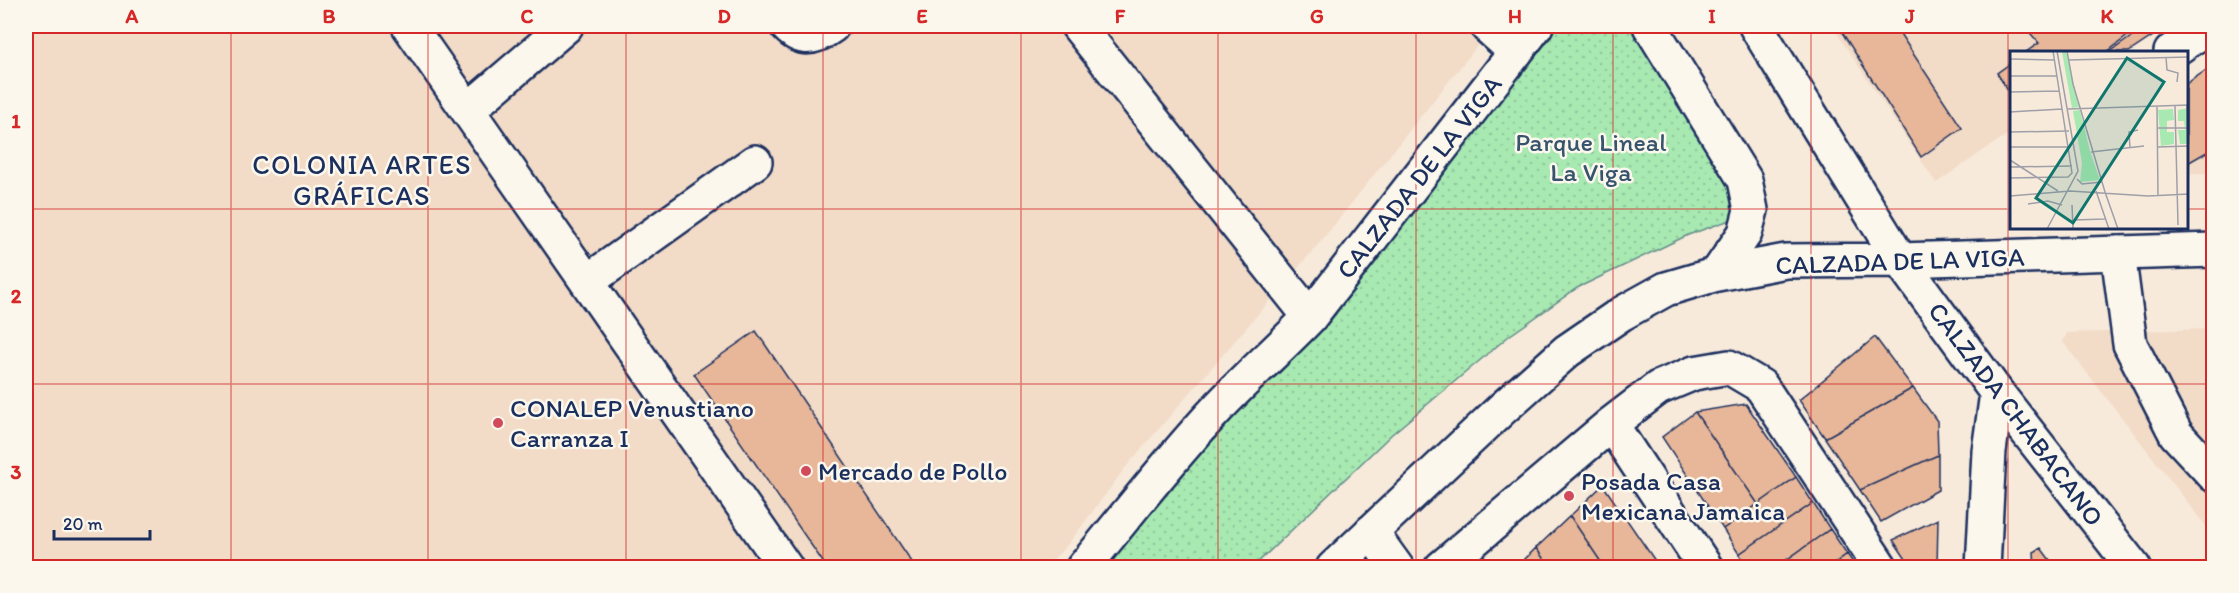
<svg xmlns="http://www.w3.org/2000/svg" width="2239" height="593" font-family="Itim,sans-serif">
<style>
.built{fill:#f2dbc7}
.park{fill:url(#park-dots);stroke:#628c88;stroke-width:1.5}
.building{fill:#e8b799;stroke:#1b2f5e;stroke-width:1.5}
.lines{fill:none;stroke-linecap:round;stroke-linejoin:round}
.minor-casing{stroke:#1b2f5e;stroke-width:38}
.major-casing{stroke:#1b2f5e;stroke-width:38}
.minor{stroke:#fbf7ec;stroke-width:33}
.major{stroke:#fbf7ec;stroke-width:33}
.grid{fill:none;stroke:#d62828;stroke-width:1.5;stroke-opacity:0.55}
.poi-dot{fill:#d1495b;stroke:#fbf7ec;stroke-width:2}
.labels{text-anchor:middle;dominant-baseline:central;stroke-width:5;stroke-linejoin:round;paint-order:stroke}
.park-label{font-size:26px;fill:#37546f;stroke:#fbf7ec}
.street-label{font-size:26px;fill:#1b2f5e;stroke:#fbf7ec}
.poi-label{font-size:26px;fill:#1b2f5e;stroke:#fbf7ec;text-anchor:start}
.neighbourhood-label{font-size:27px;letter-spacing:1.5px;fill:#1b2f5e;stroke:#fbf7ec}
.inset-road{fill:none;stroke:#9f9fa9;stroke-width:1.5}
.view{fill:#0f766e;fill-opacity:0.15;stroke:#0f766e;stroke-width:3}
.inset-edge{fill:none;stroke:#1b2f5e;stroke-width:3}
.neatline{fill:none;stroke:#d62828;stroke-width:2}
.grid-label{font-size:20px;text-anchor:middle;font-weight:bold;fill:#d62828}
</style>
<defs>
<pattern id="park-dots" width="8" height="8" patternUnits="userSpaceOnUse" patternTransform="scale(1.5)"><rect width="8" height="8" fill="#a8e9b2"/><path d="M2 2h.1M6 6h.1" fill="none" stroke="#90c89c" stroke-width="1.8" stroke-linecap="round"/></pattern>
</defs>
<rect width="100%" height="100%" fill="#f7eadb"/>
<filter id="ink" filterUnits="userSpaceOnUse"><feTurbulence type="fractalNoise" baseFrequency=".0167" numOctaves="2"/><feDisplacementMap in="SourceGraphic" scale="12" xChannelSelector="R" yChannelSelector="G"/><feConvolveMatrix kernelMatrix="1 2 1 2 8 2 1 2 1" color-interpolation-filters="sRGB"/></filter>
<g filter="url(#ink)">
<path class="built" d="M26,26h1467l-171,214 -197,228 -56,75 -24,25 -1019,-1z
M1832,26h293l9,9 -24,17h-99v80l-75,51z
M2213,148v25l-26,1 -1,-10z
M2213,329v206l-150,-193 4,-9z"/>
<path class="park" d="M1554,26h84l101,172 -6,21 -45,16 -111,53 -68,48 -117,98 -139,133 -154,1z"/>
<path class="building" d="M1838,26h57l67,102 -41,29z
M2024,26h96l10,8 -23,18h-81l13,-9z
M2125,26h43l-39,26h-19l24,-17z
M2011,63v33l-14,-23z
M2214,65v83l-28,16v-80z
M756,331l160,237h-89l-133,-194z
M1875,337l38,51 -88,50 -26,-38z
M1913,388l24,33 1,34 -78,35 -35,-52z
M1746,404l50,73 -38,27 -63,-92z
M1695,412l63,92 -35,25 -61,-92z
M1938,455v35l-57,32 -21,-32z
M1796,477l17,26 -74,51 -16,-25z
M1603,485l57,83h-55l-35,-52z
M1813,503l17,26 -55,39h-26l-10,-14z
M1570,516l35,52h-55l-14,-20z
M1938,519l-1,49h-25l-19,-28z
M1830,529l17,25 -19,14h-53z
M1536,548l14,20h-34z
M2041,548l15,20h-21l-1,-16z
M1847,554l10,14h-29z"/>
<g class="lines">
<g class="minor-casing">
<path id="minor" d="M409,26l377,542
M787,26c15,16 29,12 45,0
M1078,26l232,291
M1487,26l29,26
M2171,52l39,-26
M468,110l98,-84
M2118,253l12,91 46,90 38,41
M588,281l167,-119
M1611,424l95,144
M1371,532l26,36
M1083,568c44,-53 86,-108 133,-158 30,-32 63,-61 94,-93l226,-291
M1441,568l170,-144 47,-36 36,-15 35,-6 32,19 120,182
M1983,568l6,-117 8,-58"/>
</g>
<g class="major-casing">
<path id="major" d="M1650,26l95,154 6,30 -6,23 -28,41
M1756,26l144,234 97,133 137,175
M1333,568l170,-160 64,-57 54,-37 45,-25 51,-15 69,-13 114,-1 314,-10"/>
</g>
<use href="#minor" class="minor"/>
<use href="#major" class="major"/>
</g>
</g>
<path class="grid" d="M231,26v542M428,26v542M626,26v542M823,26v542M1021,26v542M1218,26v542M1416,26v542M1613,26v542M1811,26v542M2008,26v542M26,209h1985M2186,209h28M26,384h2188"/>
<g class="poi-dot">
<circle cx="498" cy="423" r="6"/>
<circle cx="806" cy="471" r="6"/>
<circle cx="1569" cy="496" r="6"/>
</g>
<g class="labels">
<g class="park-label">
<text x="1591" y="142">Parque Lineal<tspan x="1591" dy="30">La Viga</tspan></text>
</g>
<g class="street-label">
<text transform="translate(1419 177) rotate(-52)">CALZADA DE LA VIGA</text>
<text transform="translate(1900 261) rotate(-2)">CALZADA DE LA VIGA</text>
<text transform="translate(2016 414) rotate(53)">CALZADA CHABACANO</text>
</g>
<g class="poi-label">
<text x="510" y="408">CONALEP Venustiano<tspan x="510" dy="30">Carranza I</tspan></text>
<text x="818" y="471">Mercado de Pollo</text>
<text x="1581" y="481">Posada Casa<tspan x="1581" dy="30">Mexicana Jamaica</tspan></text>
</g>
<g class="neighbourhood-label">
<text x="362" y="164">COLONIA ARTES<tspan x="362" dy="31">GRÁFICAS</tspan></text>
</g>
</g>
<g transform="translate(2010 51)">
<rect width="178" height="178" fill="#f7eadb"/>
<path d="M178,57v36h-8l-2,-14h7l-1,-9h-6v-11zM163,58l1,11 -7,1v11h7v12l-13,2 -3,-36z" fill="#a8e9b2"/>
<path d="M56,0l13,56 -7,1 -10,-56zM70,59l10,41 10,29 -20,2 2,-19 -9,-52z" fill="#a8e9b2"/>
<path class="inset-road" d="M57,0l6,33 32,108M156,6l1,13 11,3 -1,9M0,8l44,1M58,9l121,-3M0,25h47M0,41l49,-1M165,55l3,119M177,55l1,40M147,56l1,89M58,58l121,-4M0,61l52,-3M147,77h30M0,81l59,-1M0,96h59M148,96l31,-1M120,97l-1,-16 9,-2M81,101l53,-6M0,109l48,31M0,116l62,-1M0,127l58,-1 4,-4 -19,-122M67,128l5,5 20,-2M86,140l13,38M95,141l13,37M0,145l60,-5 78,5 41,-2M18,153l20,-3 14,4M62,154l1,24M63,169l32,-1M37,178l31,-58 -21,-120"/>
<path class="view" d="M117,7l37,24 -91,141 -37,-25z"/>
<rect width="178" height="178" class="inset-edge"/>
</g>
<rect width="2239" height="593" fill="none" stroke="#fbf7ec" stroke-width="66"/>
<path d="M54 530v9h96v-9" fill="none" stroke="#1b2f5e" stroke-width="3"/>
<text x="63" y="530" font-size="18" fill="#1b2f5e" stroke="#fbf7ec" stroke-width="4.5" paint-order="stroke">20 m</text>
<rect x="33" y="33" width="2173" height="527" class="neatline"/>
<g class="grid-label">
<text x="132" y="23">A</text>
<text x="329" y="23">B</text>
<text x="527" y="23">C</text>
<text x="724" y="23">D</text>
<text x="922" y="23">E</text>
<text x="1120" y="23">F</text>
<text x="1317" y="23">G</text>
<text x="1515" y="23">H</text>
<text x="1712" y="23">I</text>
<text x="1910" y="23">J</text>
<text x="2107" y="23">K</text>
<text x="16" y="128">1</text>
<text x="16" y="303">2</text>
<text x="16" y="479">3</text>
</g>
</svg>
